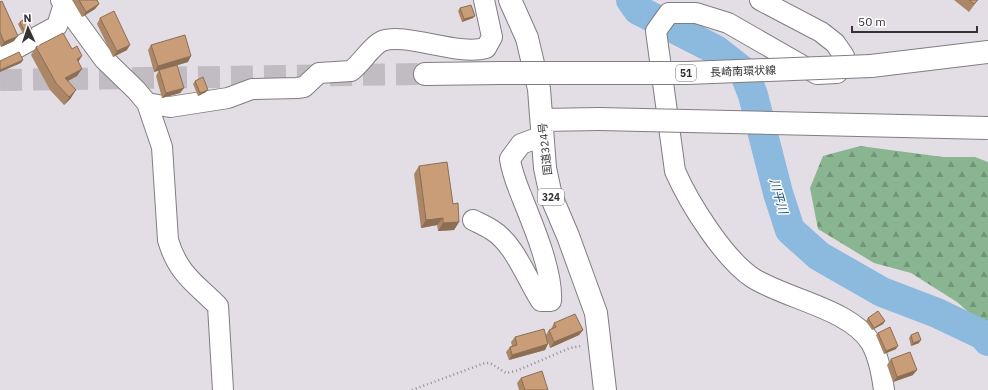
<svg xmlns="http://www.w3.org/2000/svg" width="988" height="390" font-family="'IBM Plex Sans','Noto Sans JP',sans-serif">
<style>
.forest{fill:url(#forest-firs)}
.lines{fill:none;stroke-linecap:round;stroke-linejoin:round}
.river{stroke:#8cb9de;stroke-width:30}
.highway-tunnel{stroke:#c0bcc2;stroke-width:22;stroke-dasharray:22 11;stroke-linecap:butt}
.minor-casing{stroke:#807d83;stroke-width:22}
.highway-casing{stroke:#807d83;stroke-width:24}
.path{stroke:#928e93;stroke-width:2.5;stroke-dasharray:1 3;stroke-linecap:butt}
.minor{stroke:#fff;stroke-width:20}
.highway{stroke:#fff;stroke-width:22}
.highway-bridge-casing{stroke:#807d83;stroke-width:24;stroke-linecap:butt}
.highway-bridge{stroke:#fff;stroke-width:22}
.wall{fill:#ac8767}
.shaded-wall{fill:#8c6e54}
.building{fill:#c89d78;stroke:#8c6e54}
.labels{text-anchor:middle;dominant-baseline:central;stroke-width:3;stroke-linejoin:round;paint-order:stroke}
.shield{fill:#fff;stroke:#727072;stroke-width:1}
.shield-label{font-size:10px;font-weight:bold;fill:#353336}
.street-label{font-size:11px;fill:#353336;stroke:#fff}
.water-label{font-size:12px;font-style:italic;fill:#174a6e;stroke:#fff}
</style>
<defs>
<pattern id="forest-firs" width="22" height="20" patternUnits="userSpaceOnUse"><rect width="22" height="20" fill="#89b690"/><path d="M5 1l3.5 6h-7zM16 11l3.5 6h-7z" fill="#719576"/></pattern>
</defs>
<rect width="100%" height="100%" fill="#e3dee5"/>
<path class="forest" d="M860,146l83,11h32l13,5v167l-31,-27 -46,-29 -37,-10 -56,-34 -8,-41 13,-32z"/>
<g class="lines">
<path class="river" d="M631,0l7,10 78,40 28,22 9,23 25,98 12,37 29,26 63,36 55,21 46,22 5,6"/>
<path class="highway-tunnel" d="M0,80l425,-6"/>
<g class="minor-casing">
<path id="minor" d="M61,0l43,59 32,31 11,13 15,44 6,93c10,34 27,43 50,66l5,84
M760,0l61,32 14,11 9,13 -2,11 -5,6 -20,1 -89,-51 -32,-10h-27l-13,18 19,140c14,32 49,88 78,107 33,21 98,31 118,65 8,14 11,32 13,47
M0,57l57,-31 7,-22
M147,103l23,4 58,-9 24,-9 45,-1 7,-1 15,-14 32,-2c10,-7 20,-25 31,-30 23,-9 74,15 104,7l6,-11 -8,-37
M473,220c6,3 13,6 19,10 23,14 35,50 49,71h10c2,-28 -17,-74 -28,-101 -5,-13 -11,-26 -13,-41l11,-15 22,-8"/>
</g>
<g class="highway-casing">
<path id="highway" d="M510,0l17,38 12,51 6,79 6,28 17,40 28,77 9,77
M871,66l117,-14
M425,74l76,-1
M542,120l57,-1"/>
</g>
<path class="path" d="M412,390l73,-27h5l16,10 10,-2 54,-23 11,-2"/>
<use href="#minor" class="minor"/>
<use href="#highway" class="highway"/>
<g class="highway-bridge-casing">
<path id="highway-bridge" d="M501,73h186l184,-7
M599,119l389,9"/>
</g>
<use href="#highway-bridge" class="highway-bridge"/>
</g>
<path class="wall" d="M72,0h25l2,4 -4,5 -13,8z
M954,0h24l-9,12z
M0,2l14,39 -13,6 -1,-2z
M460,8l13,10 -11,4 -4,-11z
M100,18l27,32 -14,7 -16,-33z
M20,22l12,8 -2,3 -6,3 -6,-12z
M151,45l37,17 -34,10 -6,-22z
M36,47l42,14 -1,15 -9,5 3,17 -7,7 -14,-15 -19,-35z
M159,70l25,18 -4,5 -18,5 -6,-22z
M195,81l11,11 -8,4 -5,-12z
M419,166l34,38 6,18 -5,8 -16,1 -1,-6 -16,3 -7,-54z
M868,318l17,3 -2,3 -11,6 -6,-9z
M554,323l29,7 -4,5 -29,13 -2,-6 -3,8 -36,10 -3,-8 4,-5 2,-1 -1,-4 4,-5 31,-2 3,-5h2v-1z
M878,333l18,16 -12,5 -8,-19z
M911,335l8,8 -8,3 -2,-8z
M891,359l22,16 -20,7 -6,-17z
M521,378l27,12h-29l-2,-7z"/>
<path class="shaded-wall" d="M99,4l-4,5 -13,8 4,-5z
M475,16l-2,2 -11,4 2,-3z
M32,30l-2,3 -6,3 2,-2z
M18,36l-4,5 -13,6 3,-5z
M130,45l-3,5 -14,7 4,-6z
M82,56l-5,8v-5z
M191,56l-3,6 -34,10 4,-6z
M23,60l-2,3 -21,9v-2z
M82,69l-5,7 -17,9 5,-7z
M184,88l-4,5 -18,5 4,-5z
M76,90l-5,8 -7,7 5,-8z
M208,90l-2,2 -8,4 2,-3z
M443,218l-6,7 -16,3 5,-8z
M459,222l-5,8 -16,1 5,-8z
M885,321l-2,3 -11,6 2,-2z
M583,330l-4,5 -29,13 4,-6z
M921,340l-2,3 -8,3 2,-3z
M548,344l-3,6 -36,10 3,-5z
M898,346l-2,3 -12,5 2,-3z
M917,370l-4,5 -20,7 4,-5z"/>
<path class="building" d="M79,0h18l2,4 -13,8z
M969,0h9l-4,4z
M2,1l16,35 -14,6 -4,-10v-30z
M471,5l4,11 -11,3 -4,-11z
M114,11l16,34 -13,6 -17,-33z
M26,18l6,12 -6,4 -6,-12z
M63,33l9,16 5,-3 5,10 -5,3 5,10 -17,9 11,12 -7,7 -13,-14 -20,-36z
M185,35l6,21 -33,10 -7,-21z
M19,52l4,8 -23,10v-9z
M177,65l7,23 -18,5 -7,-23z
M203,77l5,13 -8,3 -5,-12z
M447,162l6,42 5,-1 1,19 -16,1v-5l-17,2 -7,-54z
M878,311l7,10 -11,7 -6,-10z
M575,314l8,16 -29,12 -5,-12 7,-3 -2,-4z
M890,327l8,19 -12,5 -8,-18z
M544,329l4,15 -36,11 -2,-8 7,-2 -2,-8z
M918,332l3,8 -8,3 -2,-8z
M910,352l7,18 -20,7 -6,-18z
M542,371l6,19h-23l-4,-12z"/>
<g class="labels">
<g class="shield">
<rect x="676" y="65" width="20" height="16" rx="3"/>
<rect x="538" y="189" width="26" height="16" rx="3"/>
</g>
<g class="shield-label">
<text x="686" y="73">51</text>
<text x="551" y="197">324</text>
</g>
<g class="street-label">
<text transform="translate(743 71) rotate(-2)">長崎南環状線</text>
<text transform="translate(545 149) rotate(-96)">国道324号</text>
</g>
<g class="water-label">
<text transform="translate(779 196) rotate(74)">川平川</text>
</g>
</g>
<g transform="translate(28 28) rotate(357)" stroke="#ffffff" stroke-width="3" paint-order="stroke">
<path d="M0-3L7 15L0 10L-7 15Z" fill="#353336"/>
<text y="-6" font-size="11" font-weight="bold" text-anchor="middle" fill="#353336">N</text>
</g>
<path d="M852 26v6h125v-6" fill="none" stroke="#353336" stroke-width="2"/>
<text x="858" y="26" font-size="12" fill="#353336" stroke="#ffffff" stroke-width="3" paint-order="stroke">50 m</text>
</svg>
